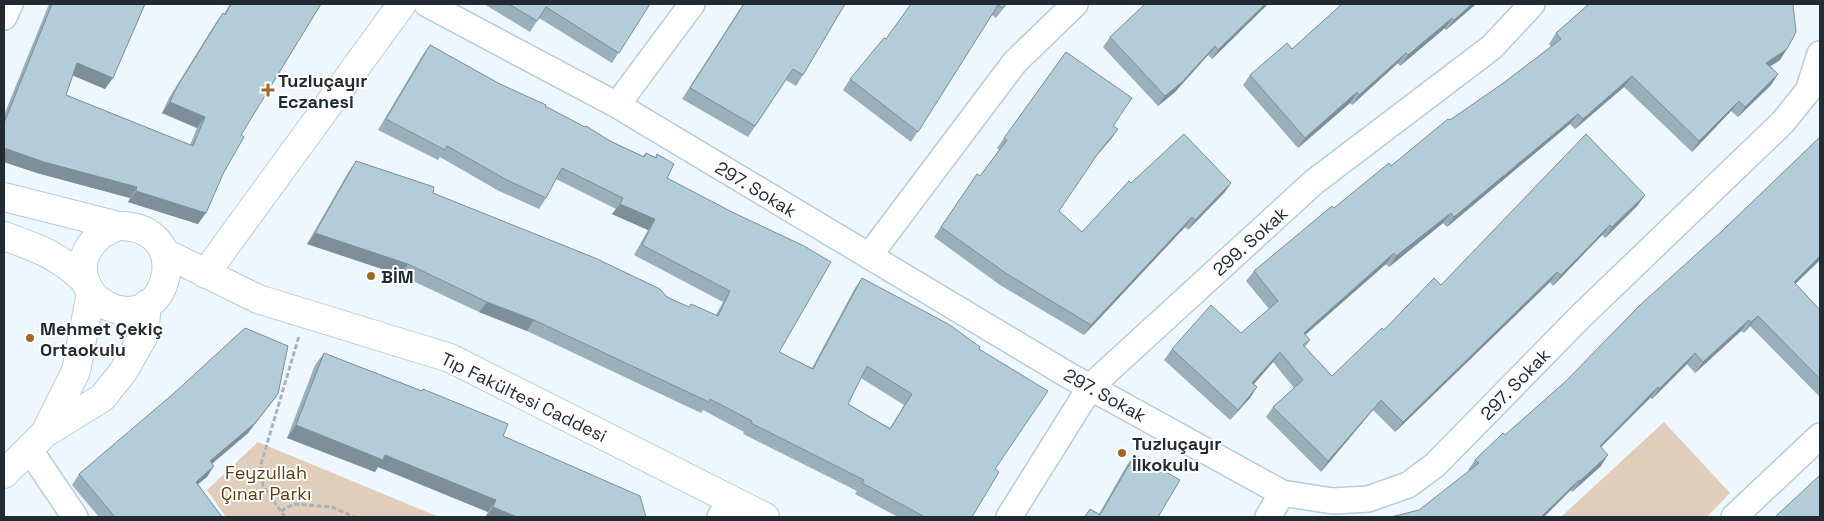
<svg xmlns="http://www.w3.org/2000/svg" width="1824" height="521" font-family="'Space Grotesk',sans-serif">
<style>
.green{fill:#e1ceba}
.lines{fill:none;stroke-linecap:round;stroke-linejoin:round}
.street-casing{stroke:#b4cdda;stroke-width:28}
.secondary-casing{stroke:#b4cdda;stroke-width:30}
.path{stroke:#a9b3b9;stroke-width:3;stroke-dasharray:5 2.5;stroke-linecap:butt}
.street{stroke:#fff;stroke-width:25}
.secondary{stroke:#fff;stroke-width:28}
.wall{fill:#99afbb;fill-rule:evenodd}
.shaded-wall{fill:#7d8f98}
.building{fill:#b2ccd9;stroke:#7d8f98;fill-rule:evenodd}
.poi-dot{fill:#9f6922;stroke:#fff;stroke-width:2}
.labels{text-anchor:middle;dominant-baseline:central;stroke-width:4;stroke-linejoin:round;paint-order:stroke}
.poi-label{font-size:18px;font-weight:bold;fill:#222b31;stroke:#fff;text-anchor:start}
.street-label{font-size:18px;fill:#222b31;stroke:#fff}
.park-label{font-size:18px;fill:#5c3a0b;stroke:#fff}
</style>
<rect width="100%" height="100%" fill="#edf7fd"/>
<path class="green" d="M1664,422l66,71 -23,24h-146z
M258,442l181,75h-213l-19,-27z"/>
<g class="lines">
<g class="street-casing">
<path id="street" d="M427,4l190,101 451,270 214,118 51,8 35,-2 40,-14 27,-20 146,-149 202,-194 25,-31 12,-37
M4,17l6,-13
M617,105l75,-101
M869,256l146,-194 60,-58
M29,449l46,68
M720,517l11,-16
M1009,517l82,-131 223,-204 178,-135 40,-43
M1268,517l14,-24
M1734,517l86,-81"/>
</g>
<g class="secondary-casing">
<path id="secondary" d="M4,197l115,29
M119,226c76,0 51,104 -7,82 -8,-4 -19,-10 -23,-19 -16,-27 2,-55 30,-63z
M4,236c33,12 52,18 78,42
M165,253l93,46 192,59 315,159
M205,274l197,-270
M45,433l31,-62 15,-78
M4,474l41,-41 57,-35 21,-26 21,-37 3,-31"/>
</g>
<path class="path" d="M281,511l13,-7 38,3 23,10
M285,517l-22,-31 -2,-22 38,-128"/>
<use href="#street" class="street"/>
<use href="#secondary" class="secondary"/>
</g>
<path class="wall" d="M49,4h96l-40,85 -32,-14 -7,20 124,50 7,-17 -35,-15 7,-15 46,-74 8,-11 1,1 6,-10h91l-80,131 -43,89 -70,-22 2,-4 -93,-25 -33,-11v-47z
M484,4h166l-38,59 -73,-45 -9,14z
M743,4h102l-13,22 -29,49 -7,11 -10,-6 -38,57 -66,-38z
M911,4h96l-11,14 -4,-3 -81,127 -68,-52 7,-11 36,-40z
M1268,4l-56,55 -4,-4 -33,37 -17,14 -55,-59 7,-10z
M1342,4h134l-30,26 -1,-2 -45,38 -2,-3 -46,42 -2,-2 -52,45 -55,-63 7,-10 42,-26z
M1588,4h205l-13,56 -10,6 8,8 -7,11 -33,32 -7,-6 -39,41 -68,-65 -49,42 -5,-5 -123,103 -4,-4 -54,44 -3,-3 -81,71 5,5 -5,7 27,29 52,-46 57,-45 197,-80 -33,33 -3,-3 -49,51 -3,-4 -155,150 -22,-22 -52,62 -55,-55 7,-10 21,-19 -21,-26 -19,22 3,3 -7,11 -20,22 -66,-60 8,-11 69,-16 28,-24 -23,-28 8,-10 80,-63 57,-42 59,-46 52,-36 49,-37 -2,-3 7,-11 30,-26z
M430,45l70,39 110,57 33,15 3,-3 9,4 2,-3 10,24 112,174 33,16 43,-80 7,-10 117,71 16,120 -23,48h-74l-43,-23 2,-3 -114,-57 1,-2 -41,-22 -2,3 -174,-82 -48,-19 -79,-37 -93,-31 42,-73 7,-10 77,32 256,114 2,-3 25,11 7,-13 -89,-47 14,-25 -36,-16 4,-5 -60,-30 -10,19 -7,11 -40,-18 -59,-34 -2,3 -60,-30 44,-74zM861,378l43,27 -14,23 -42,-24z
M1066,52l47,74 5,3 -7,10 -18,21 -34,51 23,21 49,-49h100l-7,10 -36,37 -3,-3 -101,108 -84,-50 -66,-48 43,-63 3,2 19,-26 -2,-2z
M1820,137v123l-25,24 25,26v87l-70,-71 -6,7 -3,-2 -46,42 -8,-9 -35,35 -2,-1 -49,49v19l-29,26 -1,-2 -103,-20 7,-10 30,-25 61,-54z
M324,353l98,38 1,-2 80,47 143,81h-161l3,-5 -110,-45 -3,5 -88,-34 28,-73z
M278,394l-30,39 -36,31 -5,13 -9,7 24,33h-123l-27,-32 7,-11z
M1135,455l23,62h-74l6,-8 9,5 28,-49z"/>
<path class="shaded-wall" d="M1265,4h3l-56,55 6,-9z
M1472,4h4l-30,26 8,-10z
M1452,18l-7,10 -45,38 8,-11z
M1215,46l-7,9 -33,37 -17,14 7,-10z
M1787,49l-7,11 -21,14 7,-11z
M1406,53l-8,10 -46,42 7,-10z
M77,63l36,15 -8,11 -36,-15z
M1778,74l-7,11 -33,32 7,-10z
M1632,76l-8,11 -49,42 8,-10z
M1357,92l-7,11 -52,45 7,-10z
M1739,101l-8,10 -39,41 7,-11z
M170,102l35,15 -8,11 -35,-15z
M1578,114l-8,10 -123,103 7,-10z
M1118,129l-7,10 -20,23 8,-10z
M4,148l133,39 -7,11 -93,-25 -33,-11z
M1231,183l-7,10 -36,37 7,-10z
M136,191l70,22 -8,11 -70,-22z
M1645,195l-7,10 -33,33 7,-11z
M620,204l35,15 -7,11 -36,-16z
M1451,213l-8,10 -54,44 7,-11z
M1192,217l-7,10 -101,108 7,-10z
M1610,225l-8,10 -49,51 8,-11z
M315,233l93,31 -8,11 -93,-31z
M1394,253l-8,11 -90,79 8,-10z
M1820,256v4l-34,33 8,-11z
M1557,272l-7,10 -155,150 8,-10z
M487,302l47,18 -7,11 -48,-19z
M1758,316l-8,10 -6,7 7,-11z
M1749,320l-8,11 -46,42 8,-11z
M1280,352l-7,10 -28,32 7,-11z
M1695,353l-8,11 -35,35 7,-10z
M1257,387l-7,11 -20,22 8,-10z
M1658,387l-8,11 -58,58 8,-10z
M278,394l-30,39 -46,39 8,-11z
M1381,400l-8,10 -52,62 7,-11z
M296,425l89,30 111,45 -8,12 -110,-45 -3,5 -88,-34z
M1608,455l-7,11 -29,26 8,-11z
M214,466l-7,11 -19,15 8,-10z
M1579,480l-8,10 -27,27h-3z
M493,507l24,10h-31z"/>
<path class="building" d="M52,4h93l-32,74 -36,-15 -11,32 127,51 12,-29 -35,-15 7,-15 46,-74 2,2 6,-11h90l-80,131 3,2 -20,35 -18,41 -70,-22 1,-4 -93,-25 -40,-14v-25z
M509,4h141l-31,49 -73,-46 -9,14z
M744,4h101l-13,22 -29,49 -10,-6 -38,57 -65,-38z
M911,4h95l-3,4 -5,-3 -80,127 -68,-53 34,-41 2,1z
M1145,4h120l-47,46 -3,-4 -33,36 -17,14 -55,-59z
M1342,4h130l-18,16 -2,-2 -44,37 -2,-2 -47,42 -2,-3 -52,46 -55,-63 37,-32 5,6z
M1589,4h204l3,28 -9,17 -21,14 12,11 -33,33 -6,-6 -40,40 -67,-65 -49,43 -5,-5 -124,103 -3,-4 -55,43 -2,-3 -90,80 6,7 -7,5 29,31 50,-48 2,2 50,-52 7,7 145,-151 59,61 -33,32 -2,-2 -49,50 -4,-3 -154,150 -22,-22 -53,61 -55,-54 30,-27 -23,-28 -28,31 5,4 -19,23 -66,-61 39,-44 30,28 37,-32 -24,-30 78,-65 2,2 55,-45 2,3 57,-47 2,1 52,-36 59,-45 -5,-6z
M430,45l70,39 46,21 -1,1 40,21 1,-1 24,15 34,16 2,-4 10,5 1,-4 17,10 -7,14 65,34 72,34 27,16 -52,90 34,17 49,-91 88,47 30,22 -1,2 69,42 -53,78 4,3 -27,45h-47l-63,-34 2,-3 -113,-57 1,-2 -42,-22 -1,3 -175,-82 -47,-18 -79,-38 -93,-31 41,-72 78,26 -1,6 162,65 65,31 7,8 22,10 2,-3 27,12 12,-25 -88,-46 13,-26 -35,-15 3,-6 -61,-30 -16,30 -39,-18 -60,-34 -2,4 -59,-31zM867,366l45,28 -22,35 -42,-25z
M1066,52l66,46 -19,28 5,3 -19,23 -40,59 23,21 47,-51 2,2 53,-49 47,49 -36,37 -3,-3 -101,108 -84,-51 -66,-47 36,-53 3,2 27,-36 -3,-2z
M1820,137v119l-26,26 26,28v69l-62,-63 -7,6 -2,-2 -46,42 -8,-9 -36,36 -1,-2 -58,59 8,9 -28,26 -1,-1 -38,37h-150l28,-7 60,-47 -4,-3 28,-27 2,2 61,-54 73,-75 83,-75z
M245,328l43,18 -10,48 -23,29 -45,38 4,5 -18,16 26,35h-107l-36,-43 94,-80z
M324,353l98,38 1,-2 85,35 -5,12 137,60 6,21h-129l-24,-10 3,-7 -111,-45 -2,5 -87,-35z
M1135,455l45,25 -22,37h-73l5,-8 10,6z
M1820,475v42h-45z"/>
<g class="poi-dot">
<path d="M265.5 82.5h5v5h5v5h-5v5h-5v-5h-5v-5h5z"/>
<circle cx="371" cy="276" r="5"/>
<circle cx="30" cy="338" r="5"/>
<circle cx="1122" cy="453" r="5"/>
</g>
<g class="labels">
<g class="poi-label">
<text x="278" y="80">Tuzluçayır<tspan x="278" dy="21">Eczanesi</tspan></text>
<text x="381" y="276">BİM</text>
<text x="40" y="328">Mehmet Çekiç<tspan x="40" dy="21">Ortaokulu</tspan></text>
<text x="1132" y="443">Tuzluçayır<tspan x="1132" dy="21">İlkokulu</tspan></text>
</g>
<g class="street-label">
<text transform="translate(756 189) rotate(31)">297. Sokak</text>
<text transform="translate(1250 241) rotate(-42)">299. Sokak</text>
<text transform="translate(1515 384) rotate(-46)">297. Sokak</text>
<text transform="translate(1105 395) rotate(29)">297. Sokak</text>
<text transform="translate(524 397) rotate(26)">Tıp Fakültesi Caddesi</text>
</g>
<g class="park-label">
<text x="266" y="472">Feyzullah<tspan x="266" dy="21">Çınar Parkı</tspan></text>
</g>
</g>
<rect width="1824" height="521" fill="none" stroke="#222b31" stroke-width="10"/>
</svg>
